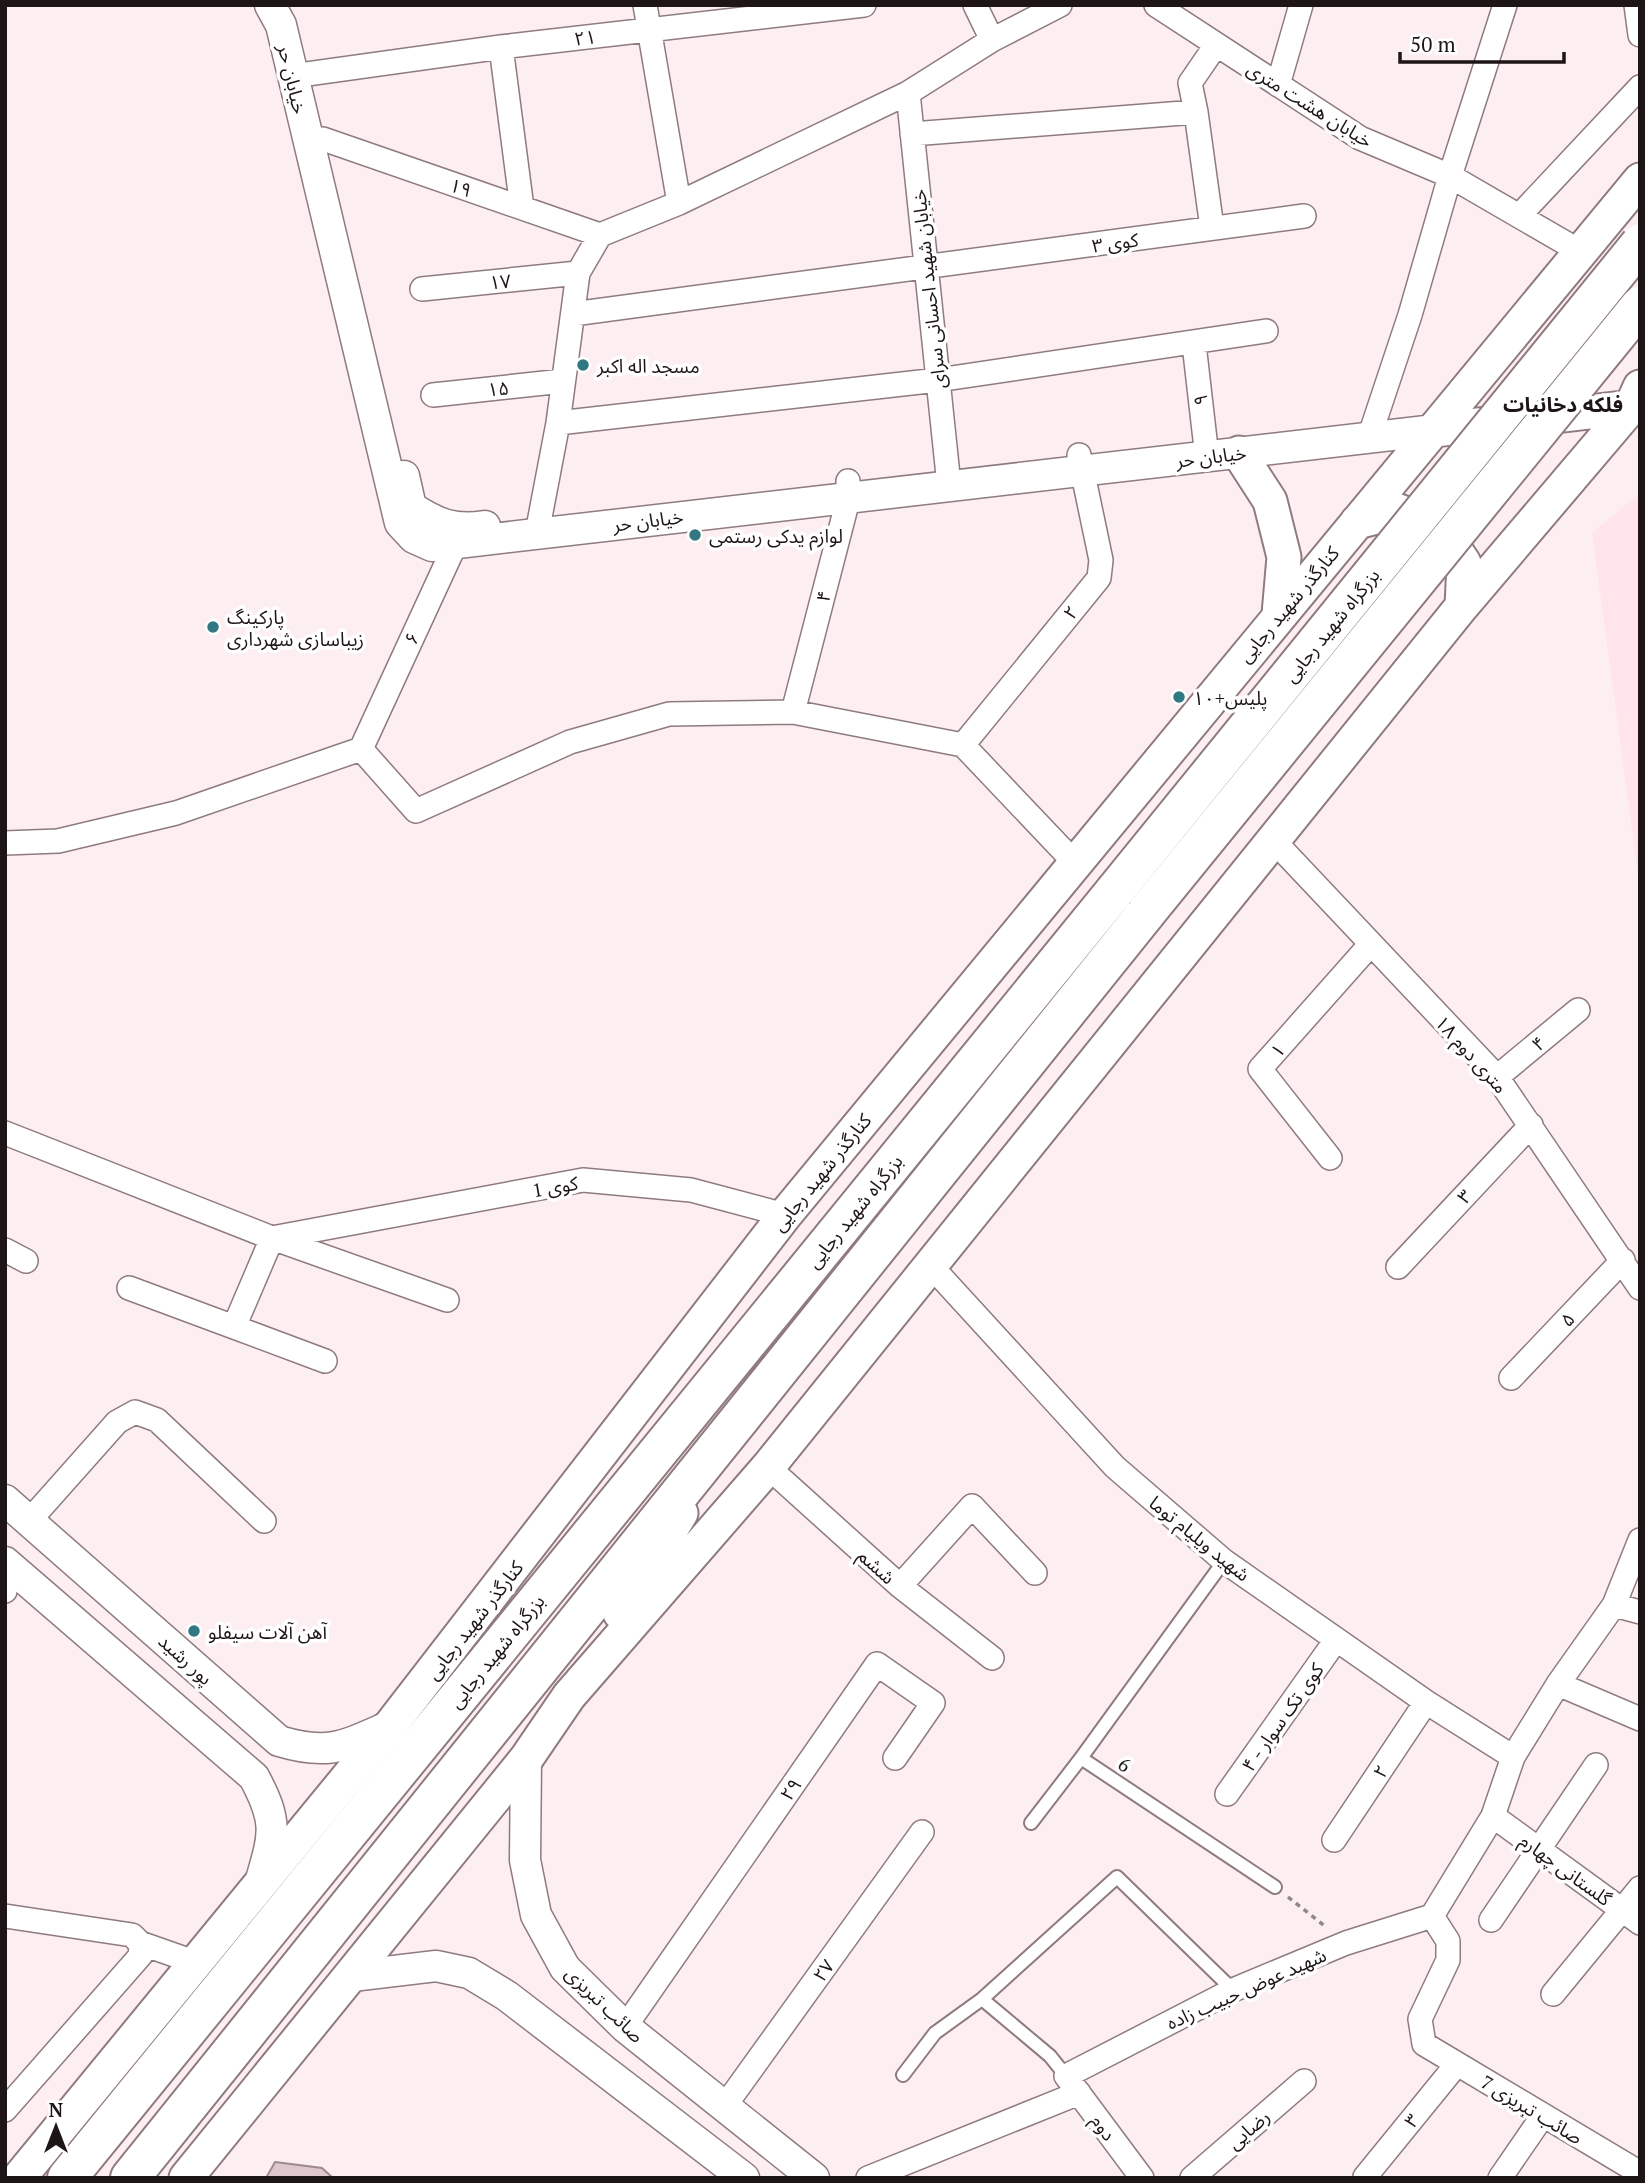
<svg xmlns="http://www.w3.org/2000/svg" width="1645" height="2183" font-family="'PT Serif','Noto Sans Arabic',serif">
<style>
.built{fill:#ffe5e9}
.building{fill:#dec8cb;stroke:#9e898c;stroke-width:2}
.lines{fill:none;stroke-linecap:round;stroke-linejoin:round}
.service-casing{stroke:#8f7b7d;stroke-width:16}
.minor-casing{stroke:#8f7b7d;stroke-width:26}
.tertiary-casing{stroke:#8f7b7d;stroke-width:33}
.secondary-casing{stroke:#8f7b7d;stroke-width:37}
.trunk-casing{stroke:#8f7b7d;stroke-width:42}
.path{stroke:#918688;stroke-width:3.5;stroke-dasharray:5 5;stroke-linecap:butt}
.service{stroke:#fff;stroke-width:12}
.minor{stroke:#fff;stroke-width:23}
.tertiary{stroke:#fff;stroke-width:30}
.secondary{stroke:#fff;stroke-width:33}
.trunk{stroke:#fff;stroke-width:38}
.trunk-bridge-casing{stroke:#8f7b7d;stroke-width:42;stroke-linecap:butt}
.trunk-bridge{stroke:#fff;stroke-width:38}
.poi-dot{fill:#317883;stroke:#fff;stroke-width:2.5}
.labels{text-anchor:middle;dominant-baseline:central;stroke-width:7;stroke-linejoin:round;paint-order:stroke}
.street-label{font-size:19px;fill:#1d1516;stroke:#fff}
.poi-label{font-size:19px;fill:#1d1516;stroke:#fff;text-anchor:start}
.neighbourhood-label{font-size:21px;font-weight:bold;fill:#1d1516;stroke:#fff}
</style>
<rect width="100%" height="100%" fill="#fdeff1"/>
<path class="built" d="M1640,493v396l-48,-356z"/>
<path class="building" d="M275,2162l47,6 11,10h-67z"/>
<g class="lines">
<g class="service-casing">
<path id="service" d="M1224,1561l-143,197 194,129
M1031,1823l50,-65
M982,1999l68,57 16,20
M903,2075l32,-42 47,-34 135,-122 116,113"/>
</g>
<g class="minor-casing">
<path id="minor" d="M645,5l34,198
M975,5l17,35
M1156,5l204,133 90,38 131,76
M1636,5l4,30
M501,47l21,161
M307,74l194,-27 363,-42
M1278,85l23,-80
M908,93l41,392
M1196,112l16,116
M912,134l284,-22 -6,-29 26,-38
M323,139l277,96
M1519,216l121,-129
M422,289l156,-16
M573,314l731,-98
M1194,344l13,113
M433,395l130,-14
M558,423l380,-43 328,-49
M1369,438l41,-123 40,-139 55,-171
M537,533l21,-110 20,-150 22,-38 79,-32 229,-110 84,-53 68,-35
M793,712l56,-216 -1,-15
M963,745l136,-167 2,-18 -22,-105
M361,749l55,62 154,-69 99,-28 124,-2 170,33 112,118
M361,749l100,-217
M1275,842l222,235 143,211
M5,843l53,-2 118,-28 185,-64
M1497,1077l81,-67
M5,1133l267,105 -38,89 -105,-39
M1330,1158l-70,-89 110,-124
M5,1250l21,11
M931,1266l184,201 109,94 202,141 87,55
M1398,1267l133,-142
M447,1300l-175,-62 311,-58 108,10 94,25
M234,1327l91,34
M1511,1378l112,-118
M768,1467l132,119 92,72
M30,1520l87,-98 18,-10 22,8 107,101
M900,1586l72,-80 63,67
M5,1591l4,-26
M1614,1605l26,7
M1558,1684l82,35
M1227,1794l109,-154
M1493,1816l147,107
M1334,1840l92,-138
M5,1916l127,19 8,8 57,20
M1432,1916l61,-100 20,-59 45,-73 56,-79 26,-65
M1432,1916l16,25v19l-28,59 4,25 216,129
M1491,1920l105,-155
M1553,1994l87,-106
M625,2027l252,-363 56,39 -38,55
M724,2107l198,-275
M5,2110l136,-155 -1,-12
M1365,2177l92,-113
M868,2178l211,-85
M1142,2178l-76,-102 167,-86 113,-47 86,-27
M1192,2178l112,-97
M1500,2178l42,-61"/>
</g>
<g class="tertiary-casing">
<path id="tertiary" d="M270,5l11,20 119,498 14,15 18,8 1003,-116
M404,476l7,31c26,17 43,24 74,19
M5,1500l274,241c50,15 65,5 111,-15
M5,1562l249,215c25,46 20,58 6,106
M526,1759l-1,101 11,55 29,53 60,59 189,151
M352,1976l84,-10 33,7 38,23 237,182"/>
</g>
<g class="secondary-casing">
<path id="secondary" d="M1435,430l205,-24
M1239,453l31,48 14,56 -5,57
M1357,522l42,-11 41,16 24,36 -2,43
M620,1613l61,-100
M19,2178l371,-452 395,-511 855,-1035
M186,2178l340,-419 43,-63 199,-229 694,-861 169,-199 9,-20"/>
</g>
<g class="trunk-casing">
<path id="trunk" d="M67,2178l1047,-1286
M130,2178l1016,-1265"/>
</g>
<path class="path" d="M1288,1897l38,30"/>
<use href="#service" class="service"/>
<use href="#minor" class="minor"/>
<use href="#tertiary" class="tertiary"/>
<use href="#secondary" class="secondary"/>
<use href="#trunk" class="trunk"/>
<g class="trunk-bridge-casing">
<path id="trunk-bridge" d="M1114,892l526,-648
M1146,913l494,-607"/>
</g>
<use href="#trunk-bridge" class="trunk-bridge"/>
</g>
<g class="poi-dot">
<circle cx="583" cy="365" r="7"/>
<circle cx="695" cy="535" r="7"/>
<circle cx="213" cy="627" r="7"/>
<circle cx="1179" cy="697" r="7"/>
<circle cx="194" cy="1631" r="7"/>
</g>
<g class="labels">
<g class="street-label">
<text transform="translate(585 37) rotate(-7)">۲۱</text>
<text transform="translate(293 79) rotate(77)">خیابان حر</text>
<text transform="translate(1310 104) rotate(32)">خیابان هشت متری</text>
<text transform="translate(461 187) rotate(19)">۱۹</text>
<text transform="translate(1115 242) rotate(-8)">کوی ۳</text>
<text transform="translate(500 281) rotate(-6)">۱۷</text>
<text transform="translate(928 289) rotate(-96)">خیابان شهید احسانی سرای</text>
<text transform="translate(498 388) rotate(-6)">۱۵</text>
<text transform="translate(1200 400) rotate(-97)">۹</text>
<text transform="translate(1211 456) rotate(-7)">خیابان حر</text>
<text transform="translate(648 520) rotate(-7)">خیابان حر</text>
<text transform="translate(823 596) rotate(-75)">۴</text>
<text transform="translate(1288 604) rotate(-50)">کنارگذر شهید رجایی</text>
<text transform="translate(1070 612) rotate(-51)">۲</text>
<text transform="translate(1331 625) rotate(-51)">بزرگراه شهید رجایی</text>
<text transform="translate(411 638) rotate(-66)">۶</text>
<text transform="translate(1538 1043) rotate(-39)">۴</text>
<text transform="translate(1277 1050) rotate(-48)">۱</text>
<text transform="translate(1472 1054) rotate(48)">۱۸ متری دوم</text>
<text transform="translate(821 1172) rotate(-51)">کنارگذر شهید رجایی</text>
<text transform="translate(555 1186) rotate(-10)">کوی 1</text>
<text transform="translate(1464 1196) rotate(-47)">۳</text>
<text transform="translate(854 1211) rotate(-51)">بزرگراه شهید رجایی</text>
<text transform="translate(1567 1319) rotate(-46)">۵</text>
<text transform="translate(1200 1538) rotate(39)">شهید ویلیام توما</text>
<text transform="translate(877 1566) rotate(42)">ششم</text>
<text transform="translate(474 1620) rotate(-52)">کنارگذر شهید رجایی</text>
<text transform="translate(496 1651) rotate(-51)">بزرگراه شهید رجایی</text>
<text transform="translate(186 1659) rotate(42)">پور رشید</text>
<text transform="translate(1282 1717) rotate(-55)">۴ - کوی تک سوار</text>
<text transform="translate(1125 1764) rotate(34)">6</text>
<text transform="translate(1380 1771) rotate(-56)">۲</text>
<text transform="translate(790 1789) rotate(-55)">۲۹</text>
<text transform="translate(1566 1869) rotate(36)">گلستانی چهارم</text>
<text transform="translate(823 1970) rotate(-54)">۲۷</text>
<text transform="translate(1246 1988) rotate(-24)">شهید عوض حبیب زاده</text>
<text transform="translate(605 2004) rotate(44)">صائب تبریزی</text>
<text transform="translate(1532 2109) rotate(31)">صائب تبریزی 7</text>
<text transform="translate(1411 2120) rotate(-51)">۳</text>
<text transform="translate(1104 2127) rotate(54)">دوم</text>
<text transform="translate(1248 2129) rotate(-41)">رضایی</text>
</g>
<g class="poi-label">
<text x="597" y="365">مسجد اله اکبر</text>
<text x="709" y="535">لوازم یدکی رستمی</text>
<text x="227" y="616">پارکینگ<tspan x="227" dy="22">زیباسازی شهرداری</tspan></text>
<text x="1193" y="697">پلیس+١٠</text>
<text x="208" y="1631">آهن آلات سیفلو</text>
</g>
<g class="neighbourhood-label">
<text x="1563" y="404">فلکه دخانیات</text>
</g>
</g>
<rect width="1645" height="2183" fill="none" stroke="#1d1516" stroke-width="14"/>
<g transform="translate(56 2127)" stroke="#ffffff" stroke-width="5" paint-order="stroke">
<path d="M0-5L12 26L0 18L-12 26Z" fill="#1d1516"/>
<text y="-10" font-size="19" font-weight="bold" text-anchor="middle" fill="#1d1516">N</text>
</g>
<path d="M1400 52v10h164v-10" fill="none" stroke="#1d1516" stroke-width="3.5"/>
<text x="1410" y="52" font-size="21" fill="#1d1516" stroke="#ffffff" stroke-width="5" paint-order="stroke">50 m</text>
</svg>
